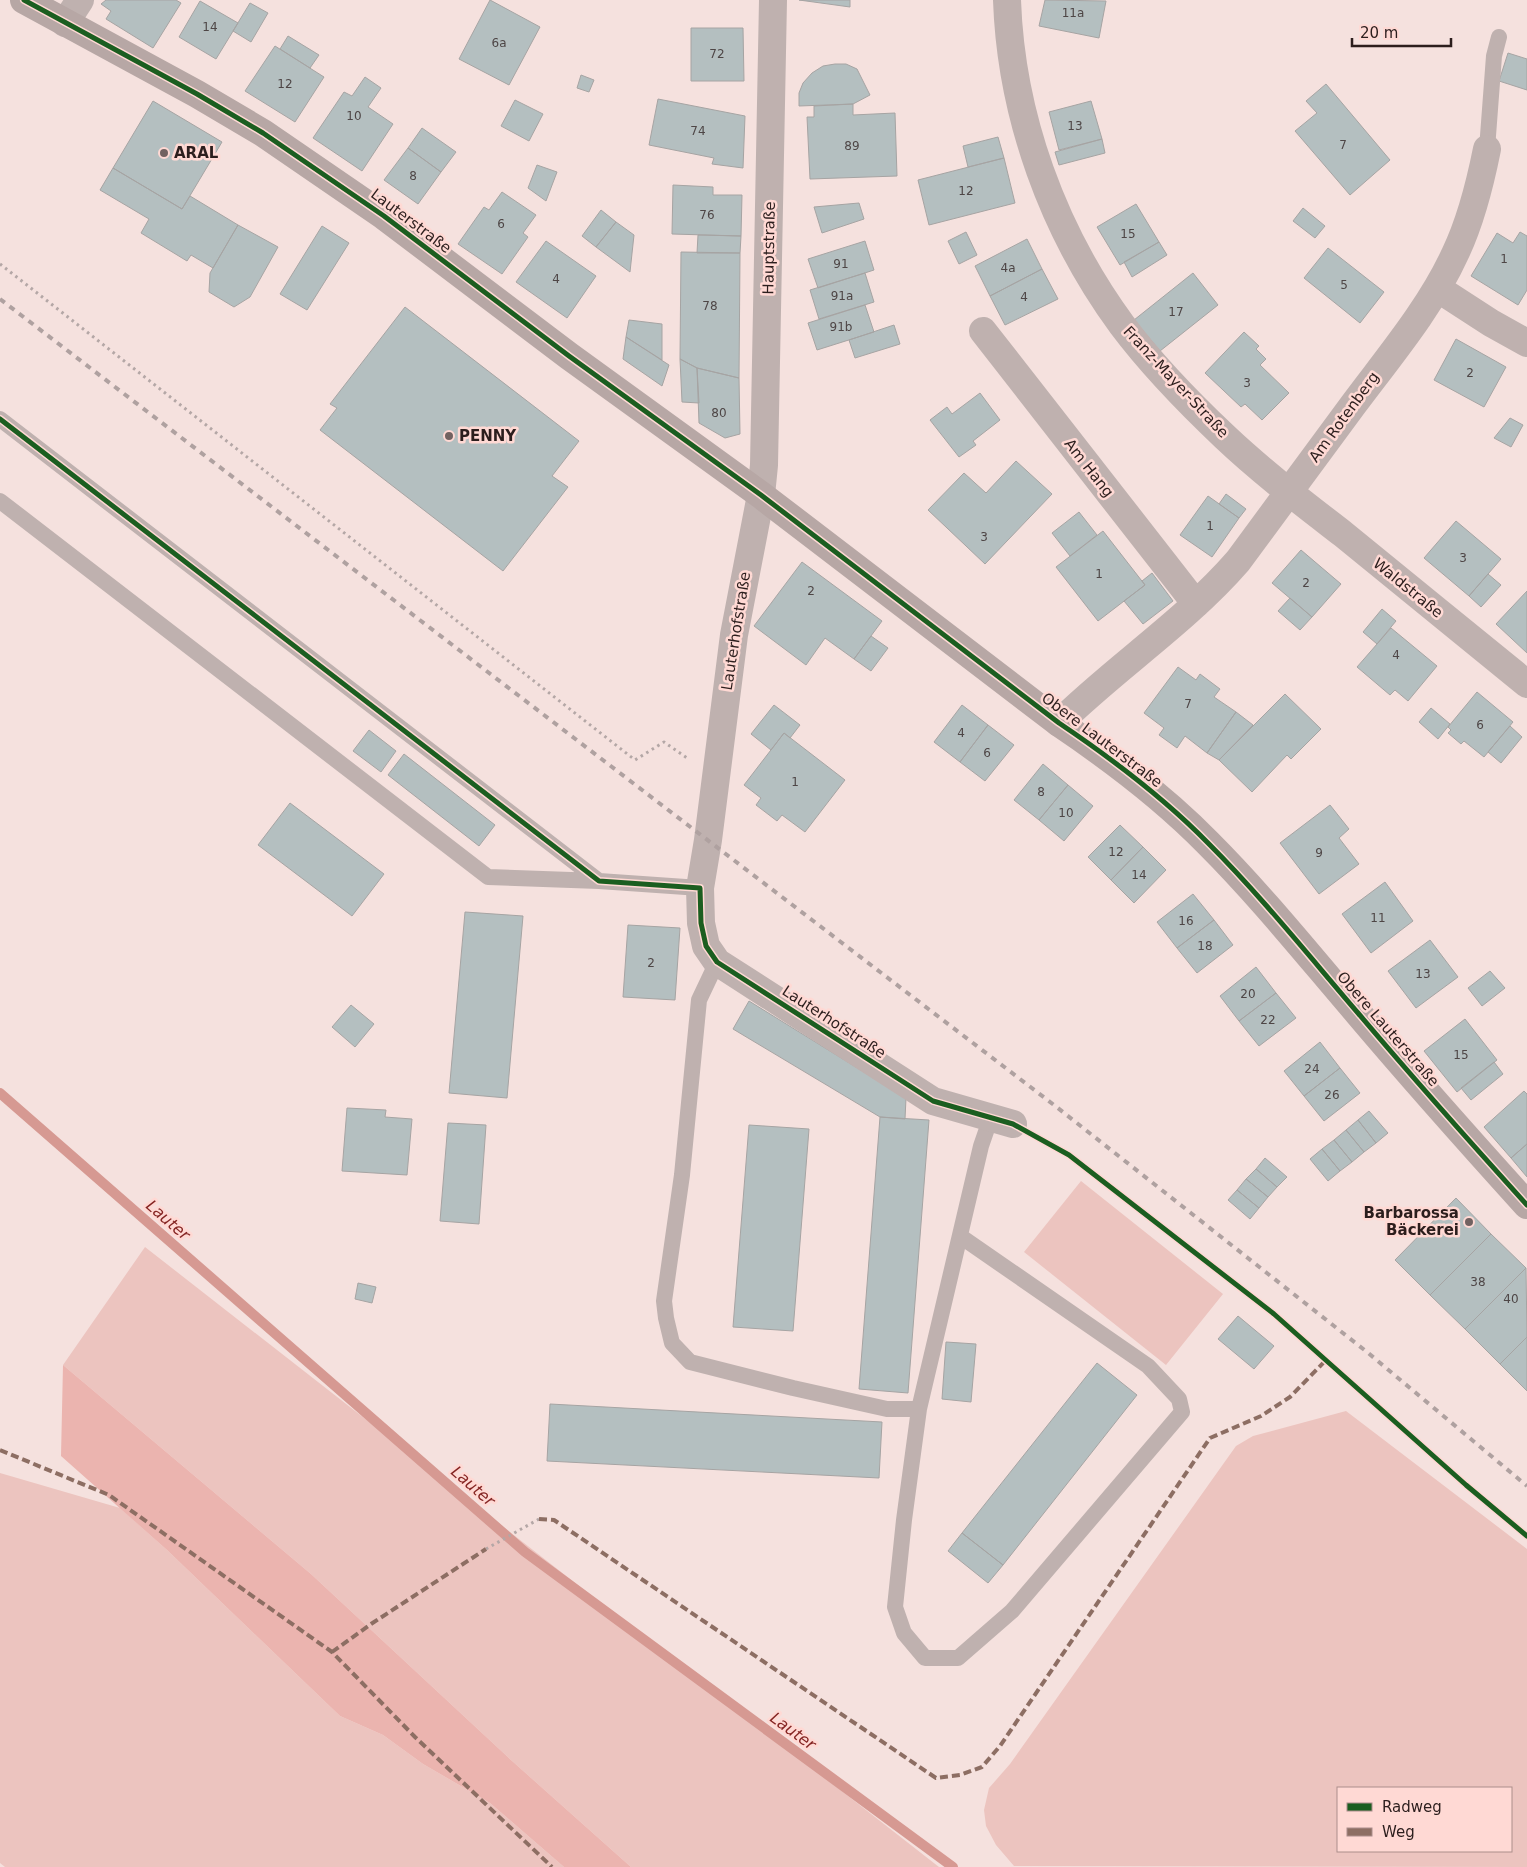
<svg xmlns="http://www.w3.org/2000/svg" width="1527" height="1867" font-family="'DejaVu Sans',sans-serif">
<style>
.green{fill:#ecc4bf;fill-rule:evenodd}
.forest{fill:#ebb4af}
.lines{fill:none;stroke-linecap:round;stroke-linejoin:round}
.stream{stroke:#d69992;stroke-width:10}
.building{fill:#b4bfc0;stroke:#a6a4a3}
.path{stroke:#b4a7a6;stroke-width:3;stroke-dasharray:2.5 4;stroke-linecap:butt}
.lane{stroke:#bfb1af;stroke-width:16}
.street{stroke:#bfb1af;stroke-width:28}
.secondary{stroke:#b7a7a5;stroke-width:28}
.rail{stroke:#afa1a0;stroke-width:4;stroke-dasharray:6 6;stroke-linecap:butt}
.quiet{stroke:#8d6e63;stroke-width:4;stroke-dasharray:8 4;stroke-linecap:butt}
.cycleway-casing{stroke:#ffd9d4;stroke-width:8}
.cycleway{stroke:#1b5e20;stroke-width:5}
.poi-dot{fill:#726261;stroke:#ffd9d4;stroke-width:2}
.labels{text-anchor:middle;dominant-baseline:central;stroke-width:5;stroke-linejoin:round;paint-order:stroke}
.number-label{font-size:12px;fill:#4e4646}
.poi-label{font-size:15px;font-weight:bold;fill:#2c1e1d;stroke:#ffd9d4;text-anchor:start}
.street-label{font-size:15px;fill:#2c1e1d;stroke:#ffd9d4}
.water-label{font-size:16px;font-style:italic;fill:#852523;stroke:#ffd9d4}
</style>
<rect width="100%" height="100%" fill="#f5e1de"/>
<path class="green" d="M1081,1181l142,113 -57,71 -142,-113z
M145,1247l794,620h-308l-120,-107 -200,-186 -248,-209z
M1346,1411l181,138v318l-513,-1 -18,-21 -10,-19 -2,-16 5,-22 21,-24 226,-318 17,-10zM1338,1788h173v63h-173z
M0,1473l120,35 47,42 173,166 43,19 40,29 67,39 74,64h-559l-5,-4z"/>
<path class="forest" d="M63,1365l248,209 200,186 120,107h-67l-74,-64 -67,-39 -40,-29 -43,-19 -173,-166 -106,-94z"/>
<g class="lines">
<path class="stream" d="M0,1093l525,459 428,315"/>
</g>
<path class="building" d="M106,0h70l5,3 -28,45 -47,-29 5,-8 -10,-7z
M490,0l50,27 -31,58 -50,-26z
M799,0h51v7z
M1045,0l61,1 -7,37 -60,-12z
M200,1l38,22 -22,36 -37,-22z
M250,3l18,10 -17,29 -18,-11z
M691,28h52l1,53h-53z
M288,36l31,19 -9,13 -30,-19z
M275,46l49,31 -29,45 -50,-31z
M1508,53l19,6v31l-28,-9z
M835,64h11l11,5 13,26 -17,9 -54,2v-13l4,-10 9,-10 11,-7z
M581,75l13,5 -5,12 -12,-4z
M365,77l16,11 -13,19 25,17 -31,47 -49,-33 31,-46 8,4z
M1326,84l64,76 -40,35 -55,-64 22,-18 -11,-12z
M658,99l87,17 -2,52 -31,-4 2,-6 -65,-13z
M515,100l28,14 -14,27 -28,-15z
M153,101l69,41 -40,67 -69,-41z
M1091,101l11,38 -43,11 -10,-38z
M853,104v11l42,-2 2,63 -87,3 -3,-62h7v-11z
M422,128l34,24 -15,20 -33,-24z
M998,137l6,21 -36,9 -5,-21z
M1102,139l3,14 -46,12 -4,-13z
M408,148l33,24 -23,32 -34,-24z
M1004,158l11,45 -86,22 -11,-45z
M537,165l20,7 -11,29 -18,-13z
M113,168l69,41 8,-13 48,29 -25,43 -22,-13 -4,6 -46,-28 8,-14 -49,-29z
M673,185l40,2v8h29l-1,41 -69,-2z
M502,192l34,23 -13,18 5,4 -26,37 -44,-30 26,-37 5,3z
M859,203l5,16 -42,14 -8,-26z
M1136,204l23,38 -39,23 -23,-38z
M1303,208l22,18 -10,12 -22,-17z
M601,210l15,12 -20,25 -14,-11z
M616,222l18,13 -4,37 -34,-25z
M238,225l40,22 -28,50 -16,10 -25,-15 1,-19z
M322,226l27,17 -42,67 -27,-16z
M966,232l11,23 -18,9 -11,-23z
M1520,232l7,4v54l-9,15 -47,-29 26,-43 16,10z
M698,235l43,1 -1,17h-43z
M1027,239l15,30 -52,27 -15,-30z
M546,241l50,35 -29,42 -51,-36z
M865,241l9,29 -56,18 -10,-29z
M1159,242l8,13 -35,22 -8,-15z
M1328,248l56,44 -24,31 -56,-45z
M681,252l59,1 -1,125 -42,-10 -17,-9z
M1042,269l16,30 -53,26 -15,-29z
M865,273l9,29 -55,17 -9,-29z
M1193,273l25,32 -58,46 -26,-31z
M865,305l9,27 -57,18 -9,-27z
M405,307l174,134 -27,35 16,11 -65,84 -183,-141 17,-22 -7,-4z
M629,320l33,4v36l-36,-23z
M894,325l6,19 -45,14 -6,-18z
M1244,332l15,14 -3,3 10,10 -6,6 29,28 -27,27 -17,-16 -4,3 -36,-34z
M626,337l43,28 -7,21 -39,-27z
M1456,339l50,28 -22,40 -50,-27z
M680,359l17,9 2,35 -17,-1z
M697,368l42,10 1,56 -15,4 -26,-15z
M980,393l20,27 -27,21 3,4 -17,12 -29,-37 17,-13 5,7z
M1510,418l13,7 -12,22 -17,-9z
M1016,461l36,33 -67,70 -57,-54 36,-37 22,20z
M1226,494l20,15 -7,9 -20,-14z
M1208,496l31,22 -27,39 -32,-22z
M1079,512l18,23 -27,21 -18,-23z
M1456,521l45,38 -32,37 -45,-38z
M1103,531l42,54 -47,36 -42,-54z
M1301,550l40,34 -29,33 -40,-34z
M802,562l80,59 -28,38 -29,-21 -19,27 -52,-39z
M1152,573l21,28 -30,23 -19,-23 21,-16 -3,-4z
M1488,574l13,11 -20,22 -12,-11z
M1527,591v62l-31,-29z
M1290,598l22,19 -12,13 -22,-19z
M1382,609l14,12 -19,23 -14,-12z
M1391,628l46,38 -29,35 -13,-11 -5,5 -33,-28z
M871,636l17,12 -17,23 -17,-12z
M1178,667l18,13 4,-6 20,15 -6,8 22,15 -29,41 -22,-17 -8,12 -18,-13 5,-7 -20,-15z
M1477,692l36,30 -29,35 -20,-16 -3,3 -13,-11 3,-3 -3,-3z
M1285,694l36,35 -30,30 -4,-4 -35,37 -33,-32z
M774,705l26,20 -10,13 -6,-5 -13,17 -20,-16z
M962,705l26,20 -28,37 -26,-20z
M1431,708l19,16 -12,15 -19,-17z
M1236,712l17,13 -34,35 -12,-7z
M988,725l26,20 -29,36 -25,-19z
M1510,726l12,11 -21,26 -13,-11z
M369,730l27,21 -15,21 -28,-21z
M784,733l61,47 -40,52 -23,-17 -5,6 -21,-16 5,-7 -17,-13z
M404,754l91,71 -16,21 -91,-71z
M1043,764l25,21 -29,35 -25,-20z
M1068,785l25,21 -29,35 -25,-21z
M290,803l94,71 -32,42 -94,-71z
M1330,805l19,24 -10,9 20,26 -40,30 -39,-51z
M1120,825l23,22 -32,33 -23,-23z
M1143,847l23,23 -32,33 -23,-23z
M1385,882l28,39 -42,32 -29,-39z
M1193,894l21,26 -37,28 -20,-26z
M465,912l58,4 -16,182 -58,-5z
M1214,920l19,25 -36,28 -20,-25z
M628,925l52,3 -5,72 -52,-3z
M1430,940l28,37 -42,31 -28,-37z
M1256,967l20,26 -37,28 -19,-25z
M1490,971l15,17 -23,18 -14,-18z
M1276,993l20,25 -37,28 -20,-25z
M749,1001l157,97 -1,21 -25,-2 -147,-88z
M351,1005l23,19 -19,23 -23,-20z
M1465,1019l32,41 -40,32 -33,-41z
M1320,1042l20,26 -36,28 -20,-25z
M1494,1062l9,12 -32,26 -10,-12z
M1340,1068l20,25 -36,28 -20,-25z
M1524,1091l3,3v50l-16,14 -27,-31z
M347,1108l39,2 -1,7 27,2 -5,56 -65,-4z
M1369,1111l19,22 -12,10 -18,-23z
M880,1117l49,3 -21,273 -49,-4z
M1358,1120l18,23 -12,9 -18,-22z
M448,1123l38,2 -7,99 -39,-3z
M749,1125l60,4 -16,202 -60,-4z
M1346,1130l18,22 -12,10 -18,-22z
M1334,1140l18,22 -12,9 -18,-22z
M1527,1144v33l-16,-19z
M1322,1149l18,22 -12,10 -18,-22z
M1265,1158l22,19 -10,10 -21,-18z
M1256,1169l21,18 -9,10 -22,-18z
M1246,1179l22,18 -9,11 -22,-18z
M1237,1190l22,18 -9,11 -22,-19z
M1456,1198l35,36 -61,61 -35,-35z
M1491,1234l35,34 -61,61 -35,-34z
M1526,1268l1,69 -27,27 -35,-35z
M358,1283l18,4 -4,16 -17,-4z
M1238,1316l36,30 -20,23 -36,-30z
M1527,1337v54l-27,-27z
M946,1342l30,2 -5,58 -29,-3z
M1097,1363l40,32 -134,170 -41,-32z
M550,1404l332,18 -3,56 -332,-17z
M962,1533l41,32 -15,18 -40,-32z"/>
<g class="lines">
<path class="path" d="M0,264l635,496 29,-18 23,16
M486,1549l53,-30"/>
<path class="lane" d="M1487,149l7,-93 5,-19
M0,419l599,462
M0,501l488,376 111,4 101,7
M717,962l-18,38 -17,175 -18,126 2,17 6,25 18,19 103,26 94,21h32l62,-263 10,-29
M919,1409l-15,111 -9,87 9,26 21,25h33l54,-47 170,-199 -3,-13 -31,-33 -188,-130"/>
<path class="street" d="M773,0l-9,465 -3,30 -27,140 -26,205 -8,48 1,35 5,23 11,16 216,139 80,23
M1007,0c4,116 46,231 115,325 30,40 67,78 103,112 37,35 78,66 118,97 61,50 123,100 184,150
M65,23l15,-23
M1437,288l54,35 36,20
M983,331l213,273
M1059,723c57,-56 126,-101 179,-162 38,-52 77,-104 115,-156 35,-47 78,-98 102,-151 16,-33 25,-70 32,-105"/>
<path class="secondary" d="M24,0l173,94 66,39 121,83 185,140 192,139 298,228c52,35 104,74 149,120 53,53 101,113 150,170 55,65 112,129 169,192"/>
<path class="rail" d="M0,299l1054,806 313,247 160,134"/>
<path class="quiet" d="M0,1450l109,45 223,157 83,85 137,130
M539,1519l15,1 382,258 24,-3 22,-8 18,-21 210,-308 51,-22 29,-19 36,-37 -3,-2
M332,1652l39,-28 115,-75"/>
<g class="cycleway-casing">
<path id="cycleway" d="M24,0l173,94 66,39 121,83 185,140 192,139 298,228c52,35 104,74 149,120 53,53 101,113 150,170 55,65 112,129 169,192
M0,419l599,462 101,7 1,35 5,23 11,16 216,139 80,23 56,31 205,159 192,171 61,51"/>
</g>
<use href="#cycleway" class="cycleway"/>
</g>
<g class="poi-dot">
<circle cx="164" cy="153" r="5"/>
<circle cx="449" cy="436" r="5"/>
<circle cx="1469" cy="1222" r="5"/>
</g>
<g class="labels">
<g class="number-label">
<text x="1073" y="13">11a</text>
<text x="210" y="27">14</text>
<text x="499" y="43">6a</text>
<text x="717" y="54">72</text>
<text x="285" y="84">12</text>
<text x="354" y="116">10</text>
<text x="1075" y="126">13</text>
<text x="698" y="131">74</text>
<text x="1343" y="145">7</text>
<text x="852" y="146">89</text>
<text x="413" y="176">8</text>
<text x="966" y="191">12</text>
<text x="707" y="215">76</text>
<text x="501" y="224">6</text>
<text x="1128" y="234">15</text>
<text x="1504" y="259">1</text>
<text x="841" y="264">91</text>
<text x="1008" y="268">4a</text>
<text x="556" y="279">4</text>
<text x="1344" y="285">5</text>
<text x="842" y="296">91a</text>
<text x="1024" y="297">4</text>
<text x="710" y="306">78</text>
<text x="1176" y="312">17</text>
<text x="841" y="327">91b</text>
<text x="1470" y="373">2</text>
<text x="1247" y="383">3</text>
<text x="719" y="413">80</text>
<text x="1210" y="526">1</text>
<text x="984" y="537">3</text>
<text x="1463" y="558">3</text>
<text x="1099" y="574">1</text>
<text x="1306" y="583">2</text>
<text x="811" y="591">2</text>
<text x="1396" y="655">4</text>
<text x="1188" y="704">7</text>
<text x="1480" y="725">6</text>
<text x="961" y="733">4</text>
<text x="987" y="753">6</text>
<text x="795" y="782">1</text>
<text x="1041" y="792">8</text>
<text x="1066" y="813">10</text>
<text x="1116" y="852">12</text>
<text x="1319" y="853">9</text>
<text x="1139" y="875">14</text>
<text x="1378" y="918">11</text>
<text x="1186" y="921">16</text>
<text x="1205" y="946">18</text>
<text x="651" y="963">2</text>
<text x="1423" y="974">13</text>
<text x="1248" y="994">20</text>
<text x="1268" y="1020">22</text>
<text x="1461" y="1055">15</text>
<text x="1312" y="1069">24</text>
<text x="1332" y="1095">26</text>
<text x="1478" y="1282">38</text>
<text x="1511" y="1299">40</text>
</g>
<g class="poi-label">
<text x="174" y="153">ARAL</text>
<text x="459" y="436">PENNY</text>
<text x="1459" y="1213" text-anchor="end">Barbarossa<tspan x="1459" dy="17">Bäckerei</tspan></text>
</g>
<g class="street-label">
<text transform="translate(411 221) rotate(37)">Lauterstraße</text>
<text transform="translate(769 248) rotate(-89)">Hauptstraße</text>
<text transform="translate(1176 382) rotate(47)">Franz-Mayer-Straße</text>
<text transform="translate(1344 417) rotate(-54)">Am Rotenberg</text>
<text transform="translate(1089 468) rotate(52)">Am Hang</text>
<text transform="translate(1408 588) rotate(39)">Waldstraße</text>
<text transform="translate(736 631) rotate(-81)">Lauterhofstraße</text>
<text transform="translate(1102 740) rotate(37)">Obere Lauterstraße</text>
<text transform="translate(834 1022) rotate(33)">Lauterhofstraße</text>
<text transform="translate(1388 1029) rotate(49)">Obere Lauterstraße</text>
</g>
<g class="water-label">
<text transform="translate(168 1220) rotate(41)">Lauter</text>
<text transform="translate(473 1486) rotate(41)">Lauter</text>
<text transform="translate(793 1731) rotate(36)">Lauter</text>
</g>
</g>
<rect x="1337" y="1787" width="175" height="65" fill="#ffd9d4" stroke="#ab8e8b"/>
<rect x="1347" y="1803" width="25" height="8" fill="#1b5e20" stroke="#ab8e8b"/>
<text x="1382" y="1812" font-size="15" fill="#2c1e1d">Radweg</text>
<rect x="1347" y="1828" width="25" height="8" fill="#8d6e63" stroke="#ab8e8b"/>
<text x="1382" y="1837" font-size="15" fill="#2c1e1d">Weg</text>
<path d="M1352 38v8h99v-8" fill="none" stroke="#2c1e1d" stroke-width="2.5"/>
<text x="1360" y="38" font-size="15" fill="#2c1e1d" stroke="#ffd9d4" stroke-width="4" paint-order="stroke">20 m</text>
</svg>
